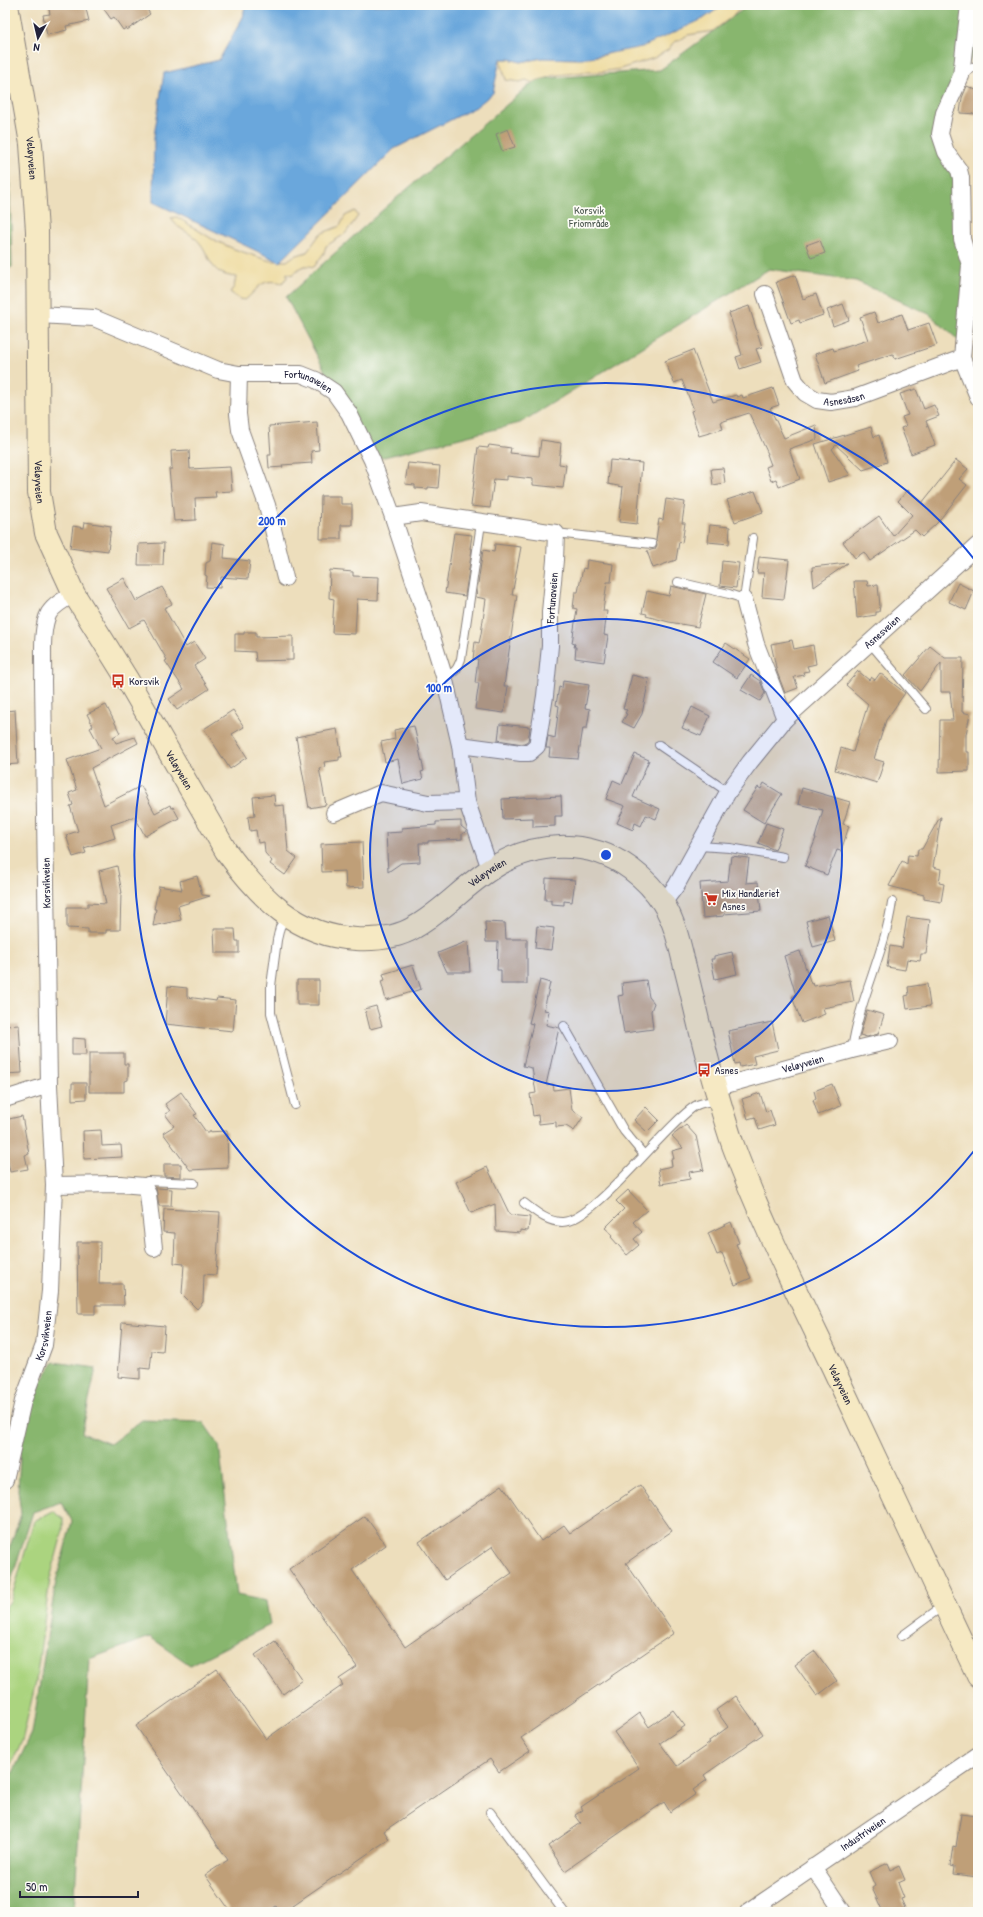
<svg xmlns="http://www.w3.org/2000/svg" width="983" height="1917" font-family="'Patrick Hand',sans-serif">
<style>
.green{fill:#abd47f;stroke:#667b5d}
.forest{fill:#88b66e;stroke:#556c54}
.sand{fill:#eeda9e;stroke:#887e6c}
.water{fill:#6ba7dc;stroke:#46648c}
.building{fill:#bf9f78}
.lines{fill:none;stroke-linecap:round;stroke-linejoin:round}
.service-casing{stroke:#88807c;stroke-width:10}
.minor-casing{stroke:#88807c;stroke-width:18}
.secondary-casing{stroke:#88807c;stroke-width:24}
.service{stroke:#fff;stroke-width:8}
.minor{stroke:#fff;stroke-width:16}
.secondary{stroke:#f6e9c3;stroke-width:22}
.ring{fill:none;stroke:#1d4ed8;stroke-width:2}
.labels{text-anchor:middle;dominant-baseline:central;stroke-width:3.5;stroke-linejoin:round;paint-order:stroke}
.street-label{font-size:11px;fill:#22223b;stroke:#fdfcf7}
.park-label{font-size:11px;fill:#4b574f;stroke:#fdfcf7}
.poi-label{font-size:11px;fill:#22223b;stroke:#fdfcf7;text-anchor:start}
.centre{fill:#1d4ed8;stroke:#fdfcf7;stroke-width:2}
.ring-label{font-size:12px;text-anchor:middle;font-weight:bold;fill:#1d4ed8;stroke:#fdfcf7;stroke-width:3.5;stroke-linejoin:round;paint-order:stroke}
</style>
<rect width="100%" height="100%" fill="#fdfcf7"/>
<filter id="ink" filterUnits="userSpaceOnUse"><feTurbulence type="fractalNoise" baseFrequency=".025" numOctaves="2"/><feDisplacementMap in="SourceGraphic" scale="8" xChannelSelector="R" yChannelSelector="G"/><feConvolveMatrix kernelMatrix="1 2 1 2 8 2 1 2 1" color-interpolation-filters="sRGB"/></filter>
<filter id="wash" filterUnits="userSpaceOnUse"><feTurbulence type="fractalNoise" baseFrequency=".012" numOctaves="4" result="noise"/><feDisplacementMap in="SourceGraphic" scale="16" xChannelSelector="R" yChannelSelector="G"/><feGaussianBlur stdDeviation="0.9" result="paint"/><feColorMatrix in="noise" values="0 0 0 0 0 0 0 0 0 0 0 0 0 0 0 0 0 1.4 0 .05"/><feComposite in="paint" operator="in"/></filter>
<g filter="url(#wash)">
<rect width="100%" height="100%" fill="#eddebc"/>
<path class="green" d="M53,1511l10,7v12l-13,49 -14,102 -14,60 -17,35v-168l6,-8 23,-79z"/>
<path class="forest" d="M749,5h229v40l-17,31 -19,66 17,28 3,69 2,106 -35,-31 -73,-33 -87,-12 -249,154 -148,37 -86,-163 100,-90 151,-128 123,-9z
M5,108l3,2 4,157 -7,3z
M54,1362l42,6 -14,65 28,11 32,-24 61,2 16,23 18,150 29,6 4,24 -80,40 -40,-28 -61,22 -15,253h-69v-123l27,-56 24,-152 16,-60 -11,-19 -28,10 -28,88v-39l16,-47 -3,-24 5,-83z"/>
<path class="sand" d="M723,5h20l-9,10 -21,16 -25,4 -15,8 -5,7 -14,8 -34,11 -20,3h-17l-32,4c-6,4 -12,2 -18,7l-7,-3 -6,2 -14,-2 -6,-21h9l12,3 21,-4 38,1 25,-4 98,-36z
M355,211l3,5 -13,18 -19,12 -2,7 -10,14c-10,-3 -15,0 -21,8l-6,-2v5l-5,5c-22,-6 -24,7 -37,17l-6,-1 -9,-7 4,-5 2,-10c-31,-3 -24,-25 -41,-39 -8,-7 -19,-10 -24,-20l6,-1 35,22 22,10 36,12h17l7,-5 13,-4 13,-18 20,-8 5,-10z"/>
<path class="water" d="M245,5h478l-20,14 -61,28 -62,12 -38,-1 -21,4 -12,-3h-9l-7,34 -17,14 -82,42 -114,113 -127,-60 1,-66 10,-63 55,-13 24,-43z"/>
<g id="blocks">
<path class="building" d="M48,5h37l4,16 -23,5 1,4 -20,5 -4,-20 7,-1z
M101,5h43l6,9 -23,16 -1,-2 -3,2 -9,-13 -3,2z
M967,86l11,5v23l-18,-1 2,-15z
M508,129l7,18 -13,4 -6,-17z
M820,240l5,13 -14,5 -5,-13z
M795,275l8,24 13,-5 7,21 -23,8 -1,-3 -8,3 -15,-41z
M843,304l6,16 -16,6 -6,-16z
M749,306l13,41 -6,2 5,13 -21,7 -4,-12 6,-2 -13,-42z
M874,312l4,11 24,-9 6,16 21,-7 8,22 -42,14 -2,-5 -37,12 2,5 -33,12 -10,-29 18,-6 1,3 34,-11 -8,-23z
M693,350l20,52 23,-7 1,2 5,-2 1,3 30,-10 6,17 -9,3 14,30 32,-13 1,14 -28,10 11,30 -21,8 -3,-8 -5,2 -5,-14 5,-2 -4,-11h1l-19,-41 -28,9 2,7 -24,7 -8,-25 3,-1 -12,-30 -8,3 -9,-22z
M916,389l8,20 10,-4 5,11 -13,5 9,24 -24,9 -10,-26 5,-2 -4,-9 6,-2 -8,-21z
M317,422l2,28 -8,1 1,12 -30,2 1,2 -14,1 -1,-13h3l-2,-29z
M871,427l3,10 5,-2 8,27 -24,8 -27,-25 -4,4 18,26 -22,7 -13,-38z
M541,440l20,3 -2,21 7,1 -3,23 -30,-3v-6l-26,-3v4l-13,-1 -4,29 -19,-2 7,-59 10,1 1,-3 22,3 -1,5 29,3z
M189,450l1,19 40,-2 2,24 -17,1 1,5 -21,1 1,22 -22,1 -5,-52h3l-1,-18z
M610,460l32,3 -5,61 -18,-2 4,-35 -15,-3z
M956,460l12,9 -9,10 8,6 -30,38 -15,14 -7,-7 -45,31 -6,-9 -9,6 -12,-16 36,-26 14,20 19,-21 -14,-14 10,-11 14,13z
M408,463l32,3 -2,22 -10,-1v2l-13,-1v-3l-10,-1z
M723,468l2,15 -12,2 -2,-16z
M755,491l8,21 -28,10 -8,-22z
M321,496h20v8h11v21h-11v14h-21z
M666,499l19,3 -3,21h3l-3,20 -3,-1 -3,18 -23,8 -6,-17 8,-2 2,-4 -1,-5 3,-21 4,1z
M85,522l26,4 -3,25 -16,-2 -1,2 -21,-3 3,-22 11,2z
M710,525l20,2 -1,17 -21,-2z
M454,533l18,2 -2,14h2l-7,47 -20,-3z
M212,542l13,2 -1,14 26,3 -2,18 -27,-2 -1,11 -14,-1 1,-11 -2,-1 1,-12 4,-2z
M164,543l-1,22h-25l1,-21z
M495,544l26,3 -9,48h5l-13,91h4l-4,27 -29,-4 4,-26h-4l3,-24h-5l2,-17 4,1 2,-9 5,-35 -10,-2 7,-47 11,2z
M759,557l30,3 -5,39 -22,-2 2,-24h-7z
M587,560l26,4 -2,18h-4l-4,29h4l-3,24 4,1 -4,26 -29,-4 1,-11h-2l1,-3 -3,-1 5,-34 -4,-1 2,-16h3l5,-24 3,1z
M722,561l17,2 -3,25 -16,-2z
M848,563l-34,24 -2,-20z
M330,570l23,2v4l26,1 -1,23 -21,-1 -2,35 -23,-1 2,-34 -5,-1z
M124,578l12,23 26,-14 10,17 -8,4 22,39 8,-5 11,17 -11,7 15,23 -32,21 -8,-11 15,-10 -19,-28 2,-1 -23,-40 -15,8 -23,-40z
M854,581h13l1,5 10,-1 2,21 -1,6h-3v3l-19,3z
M958,583l16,8 -8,19 -17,-8z
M671,586l35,8 -8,33 -29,-5 -23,-6 1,-2 -5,-1 5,-22 22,5z
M244,632h12v5l37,-1v24l-37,1 -1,-9 -20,-1v-17h9z
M792,640l2,9 19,-4 3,19 -9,2 2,5 -6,1 1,3 -10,2 4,11 -13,5 -8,-21 -6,-28z
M726,643l24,16 -13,19 -24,-16z
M930,646l15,12h18l-1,54 8,2 -4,20v18h3v19l-30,1 1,-52h13l-3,-28h-9v-29l-21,28 -15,-16z
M858,671l11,9 2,-3 4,3 5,-7 25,20 -19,27 -12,39 10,3 -7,21 -42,-13 6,-22 12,4 15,-48 -22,-19z
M632,675l17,4 -7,35 -8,14 -12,-6 5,-8 -2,-1 2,-3 -4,-1z
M751,675l9,6 5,12 -5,8 -19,-11z
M563,681l26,4 -4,23 5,1 -3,19h-4l-5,31 -29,-2 1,-9h-4l2,-12 7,2 4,-32 -3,-1 3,-18 3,1z
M106,705l14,28 -7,4 3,6 19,-6 3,6 -47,25 13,37 37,-19 14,27 15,-8 1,3 2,-1 6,11 -34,18 -10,-19 -24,8 4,13 -31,10 2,5 -13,4 -7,-22 12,-4 -8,-25 3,-1 -4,-12 8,-3 -10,-30 34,-12 -11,-20 3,-2 -6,-12z
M692,707l18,9 -9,20 -19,-8z
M15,710l3,54 -13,1v-54z
M233,710l11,17 -12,7 15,23 -17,12 -26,-40z
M500,724l30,3 -2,14 -6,3 -24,-4z
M414,726l10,45 -3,1 2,7 -20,5 -5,-25 -13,3 -4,-20 14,-3 -1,-9z
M337,729l5,28h-3v3l-15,2 1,5 -6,1 7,37 -17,3 -13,-71z
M635,754l14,6 -16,37 27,12 -4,10 -10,-4 -5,11 -6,-3 -2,7 -16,-7 8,-17 -19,-7 7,-19 9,4z
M764,783l18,11 -18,29 -21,-13 15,-23 3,2z
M802,788l48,14 -7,22 6,2 -8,25 -4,-1 -10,25 -22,-9 11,-28h-1l8,-28 -25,-6z
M274,795l1,11 9,-1 4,46 9,7 -12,17 -15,-11 2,-3 -7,-8 -1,-11 -6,1 -2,-13 -6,1 -2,-14 7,-1 -2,-19z
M561,796l1,20h-7v10l-22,1v-9l-30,1 -1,-20z
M940,817h1l-8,50 8,2 -2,14 5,1 -3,18 -17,-3v-4l-35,-9 13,-25 5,3 1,-9 9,1 1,-7h4z
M461,821v5l6,5 -5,3v5l-34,2v2h-9l1,19 -19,1 -13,9 -2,-39 16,-1v-4l34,-3v-3z
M766,823l17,6 -8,21 -17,-7z
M362,842l2,45 -18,1 -1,-17 -23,1 -1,-28z
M731,856l18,2 -3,25 12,-1 3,29 -37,3v2l-21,2 -3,-35 28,-2z
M117,866l5,27h-1l-1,37h-14v3h-18v-4l-21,-1v-21h21v-4l18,1 -7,-33z
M197,876l5,19 8,1 -32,10 3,14 -28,6 3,-17h-2l5,-23 23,4 -2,-9z
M546,878l29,2 -3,22 -8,-1v4l-13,-1v-4h-6z
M828,915l7,26 -22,6 -7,-26z
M907,917l23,3 -4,34h-5l-1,7 -13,-2 -2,11 -18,-3 3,-21 12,2z
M485,922l20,1 1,16h21v45h-26v-14h-4l1,-28h-12z
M537,926l17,2 -3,22 -16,-2z
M214,929h21l1,12h3v12h-24z
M468,941l2,31h-23l-9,-19z
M800,951l11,33 2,-1 1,3 36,-6 4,22 -31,6 2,6 -23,9 -10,-26 4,-2 -12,-39z
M732,952l5,22 -22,5 -4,-20h3v-3z
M413,965l8,24 -35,11 -5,-19 4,-1 -2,-6z
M297,980h22v25h-22z
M540,980l10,3 -6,27 5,1 -3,14 13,3 -13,57 7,-1 1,6 15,-2 3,22 11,7 -9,14 -8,-5 -10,1v-5l-17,2 -1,-9 -5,1 -3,-22 6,-1 -4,-25 -9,-2 10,-42 -4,-1z
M646,980l3,17 5,6 -3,8 2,18 -29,4 -6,-37 5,-1 -1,-12z
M927,984l3,22 -23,3 -2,-13 4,-1 -1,-8z
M168,986l19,2v9l29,4 1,-3 19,2 -3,31 -68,-7z
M376,1006l6,20 -12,3 -5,-20z
M867,1010l17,5 -6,19 -11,3 -7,-2z
M772,1022l6,28 -25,6 2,8 -15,3 -1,-4 -4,1 -7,-33z
M19,1025l3,48 -17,1v-48z
M72,1038l13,1 1,16h-14z
M89,1053h35v11h4v16l-4,1v11h-35z
M72,1083h14v16l-14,1z
M832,1084l9,22 -23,9 -5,-15 3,-2 -2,-7z
M181,1092l16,22 -3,1 12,17 21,-1 1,37 -38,2 -27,-37 11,-7 -9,-12 5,-3 -5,-7z
M760,1093l6,19 4,-2 5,15 -16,5 -4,-13 -7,2 -6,-20z
M646,1107l13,13 -12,12 -13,-12z
M22,1116l7,38 -4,1 3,14 -18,3 -5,-25v-27z
M686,1125l10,11 8,35 -3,-3 1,2 -13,2 1,7 -29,5 -3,-15 14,-3 -1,-7h3l-2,-8 11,-3 -11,-12z
M101,1130l1,16 19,-1 1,12 -38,2 -1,-28z
M164,1164h17v13l-17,-1z
M487,1167l23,48 20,2 -2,14 -8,-1v3l-24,-2 -1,-27 -24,9 -15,-31z
M156,1188l16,1 -1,17h-12z
M628,1190l19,20 -14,12 9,10 -8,7 5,6 -12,10 -16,-18 2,-2 -8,-7 19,-19 -8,-8z
M164,1209l56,3 -4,63 -12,-1 -1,28 -6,7 -15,-15 2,-30 -10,-1 1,-30 -12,-1z
M731,1222l8,21 -3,1 15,34 -16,7 -13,-32 -5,2 -9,-22z
M77,1242h23l-1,42h24l1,21h-29v9h-17z
M122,1322l43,4 -2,26 -11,-1 -2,18 -10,-1v11l-22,-2z
M502,1485l39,56 23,-16 6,8 70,-48 32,46 -46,32 48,70 -153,105 9,13 -31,21 -9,-13 -106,72 5,8 -106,73h-3l-4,-6 -9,6h-36l-26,-37 23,-15 -92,-134 81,-57 49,70 77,-54 -4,-6 18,-12 -68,-98 76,-53 21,29 -34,25 53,77 107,-74 -19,-27 -48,34 -26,-38z
M275,1641l27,39 -19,14 -28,-39z
M815,1651l22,30 -20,15 -22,-31z
M736,1696l27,38 -59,41 3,5 -14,10 3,4 -26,18 -6,-10 -99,69 -17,-25 33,-23 -6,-8 8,-5 -2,-3 58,-39 -25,-36 26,-19 9,14 24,-17 12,16 -25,17 17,23 33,-23 -1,-2 19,-14 -12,-17z
M961,1814l17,2v61l-25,-3 1,-7 -4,-1 3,-20 3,1z
M888,1863l3,7 8,-4 6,14 -7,3 6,15 -3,1 4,9 -10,4h-12l-11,-24 3,-2 -6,-14z"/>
</g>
</g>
<g filter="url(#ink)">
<use href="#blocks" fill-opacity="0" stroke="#88807c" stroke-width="1"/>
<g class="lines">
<g class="service-casing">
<path id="service" d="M961,76l17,-12
M556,533l96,11
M678,582l51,12 15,5 9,-61
M870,643l56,66
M444,676c11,-3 13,-6 17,-17l19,-129v-8
M659,745l69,47
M699,846l31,2 53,9
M287,916l-7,11 -3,13 -6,46v27l24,92
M564,1026l60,105 20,24
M852,1050c7,-51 33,-97 40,-148
M144,1186l3,-5 47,2
M524,1203c11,8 23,19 38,19 31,1 102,-96 133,-116 6,-4 16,-4 23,-6
M902,1636l42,-31
M490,1812l74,100"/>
</g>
<g class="minor-casing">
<g id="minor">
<path d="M969,5l-8,71 -17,37 -4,21 6,18 13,18 2,8 1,61 8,26"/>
<path d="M977,258l-7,7 -8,93 16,39"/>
<path id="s1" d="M765,294l30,87 10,12 12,7 14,2 24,-4 107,-40"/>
<path id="s2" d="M38,315l56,3 124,52 21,4h62l15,6 18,12 15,21 23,47 21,57 31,94 20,65 16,69 7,57 23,67"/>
<path d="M239,374l-1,40 2,16 27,75 18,73"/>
<path d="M393,517l28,-4 135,20 -1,27 -5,52v34l-5,50 -8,50 -8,7h-8l-61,-8"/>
<path d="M744,599l12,45 29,75"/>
<path d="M334,813l47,-20 47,10 39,-1"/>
<path id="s3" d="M663,903l13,-17 52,-94 22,-30 35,-43 193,-174"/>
<path id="s4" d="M715,1088l137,-38 38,-9"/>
<path d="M5,1099l44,-14"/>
<path d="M54,1185l66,-1 24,2 4,8 6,54"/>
<path id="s5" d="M5,1480l18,-79 21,-56 6,-54 4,-106 -5,-100 -6,-404c1,-18 -3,-52 6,-68 6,-9 16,-14 25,-19"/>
<path d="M813,1867l30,45"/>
<path id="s6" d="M748,1912l230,-157"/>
</g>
</g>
<g class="secondary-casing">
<g id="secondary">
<path id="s7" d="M7,5l24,139 6,87 2,261 7,41 28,61 53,85 99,172c34,46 70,85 130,88 21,1 41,-1 59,-12 28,-16 49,-41 76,-58 43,-28 97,-31 140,0 12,9 24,21 32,34 12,19 17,43 22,64 11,42 19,85 32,126 5,17 10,35 16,52 28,76 65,150 100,223 48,103 97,205 145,308"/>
</g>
</g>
<use href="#service" class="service"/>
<use href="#minor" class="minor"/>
<use href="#secondary" class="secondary"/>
</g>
</g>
<circle cx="606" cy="855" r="236" fill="#1d4ed8" fill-opacity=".12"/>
<g class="ring">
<circle cx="606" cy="855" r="236"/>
<path d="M978 1146A472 472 0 1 1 978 564"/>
</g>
<defs>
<g id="bus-bare" transform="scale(1.08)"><path d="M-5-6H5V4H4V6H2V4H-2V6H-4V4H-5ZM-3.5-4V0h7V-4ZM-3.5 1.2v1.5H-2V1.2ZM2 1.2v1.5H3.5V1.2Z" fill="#c8321e" stroke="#fdfcf7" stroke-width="2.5" paint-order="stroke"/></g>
<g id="supermarket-bare" transform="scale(1.08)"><path d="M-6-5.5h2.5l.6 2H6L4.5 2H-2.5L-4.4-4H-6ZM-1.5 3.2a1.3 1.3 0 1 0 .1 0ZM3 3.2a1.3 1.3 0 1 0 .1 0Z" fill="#c8321e" stroke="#fdfcf7" stroke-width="2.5" paint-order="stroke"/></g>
</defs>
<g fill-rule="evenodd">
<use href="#bus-bare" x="118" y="681"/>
<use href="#supermarket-bare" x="711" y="899"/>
<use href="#bus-bare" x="704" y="1070"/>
</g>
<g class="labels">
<g class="street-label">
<text stroke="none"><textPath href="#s7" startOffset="155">Veløyveien</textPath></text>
<text stroke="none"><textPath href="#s2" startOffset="283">Fortunaveien</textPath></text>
<text stroke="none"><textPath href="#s1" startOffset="149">Asnesåsen</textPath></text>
<text stroke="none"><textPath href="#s7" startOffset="479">Veløyveien</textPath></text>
<text transform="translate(552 598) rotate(-86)">Fortunaveien</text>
<text stroke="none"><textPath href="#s3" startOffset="352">Asnesveien</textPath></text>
<text stroke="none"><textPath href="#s7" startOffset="803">Veløyveien</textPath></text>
<text stroke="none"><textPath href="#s7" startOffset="1211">Veløyveien</textPath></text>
<text transform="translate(46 883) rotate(-91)">Korsvikveien</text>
<text stroke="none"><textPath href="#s4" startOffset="91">Veløyveien</textPath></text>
<text stroke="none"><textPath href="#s5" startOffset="150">Korsvikveien</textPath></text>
<text stroke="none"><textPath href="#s7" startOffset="1927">Veløyveien</textPath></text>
<text stroke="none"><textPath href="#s6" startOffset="139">Industriveien</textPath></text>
</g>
<g class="park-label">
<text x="589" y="210">Korsvik<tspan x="589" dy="13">Friområde</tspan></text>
</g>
<g class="poi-label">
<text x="129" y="681">Korsvik</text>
<text x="722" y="893">Mix Handleriet<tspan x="722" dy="13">Asnes</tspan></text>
<text x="715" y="1070">Asnes</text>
</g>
</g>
<circle cx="606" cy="855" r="6" class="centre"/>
<g class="ring-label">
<text x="272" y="525">200 m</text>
<text x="439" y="692">100 m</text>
</g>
<rect width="983" height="1917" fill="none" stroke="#fdfcf7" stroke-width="20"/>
<g transform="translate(38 38) rotate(188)" stroke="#fdfcf7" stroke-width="3" paint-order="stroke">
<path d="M0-3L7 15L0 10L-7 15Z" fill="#22223b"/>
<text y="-6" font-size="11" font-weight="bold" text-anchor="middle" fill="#22223b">N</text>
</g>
<path d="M20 1891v6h118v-6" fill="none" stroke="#22223b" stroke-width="2"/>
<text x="26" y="1891" font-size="12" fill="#22223b" stroke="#fdfcf7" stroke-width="3" paint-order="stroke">50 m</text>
</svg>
